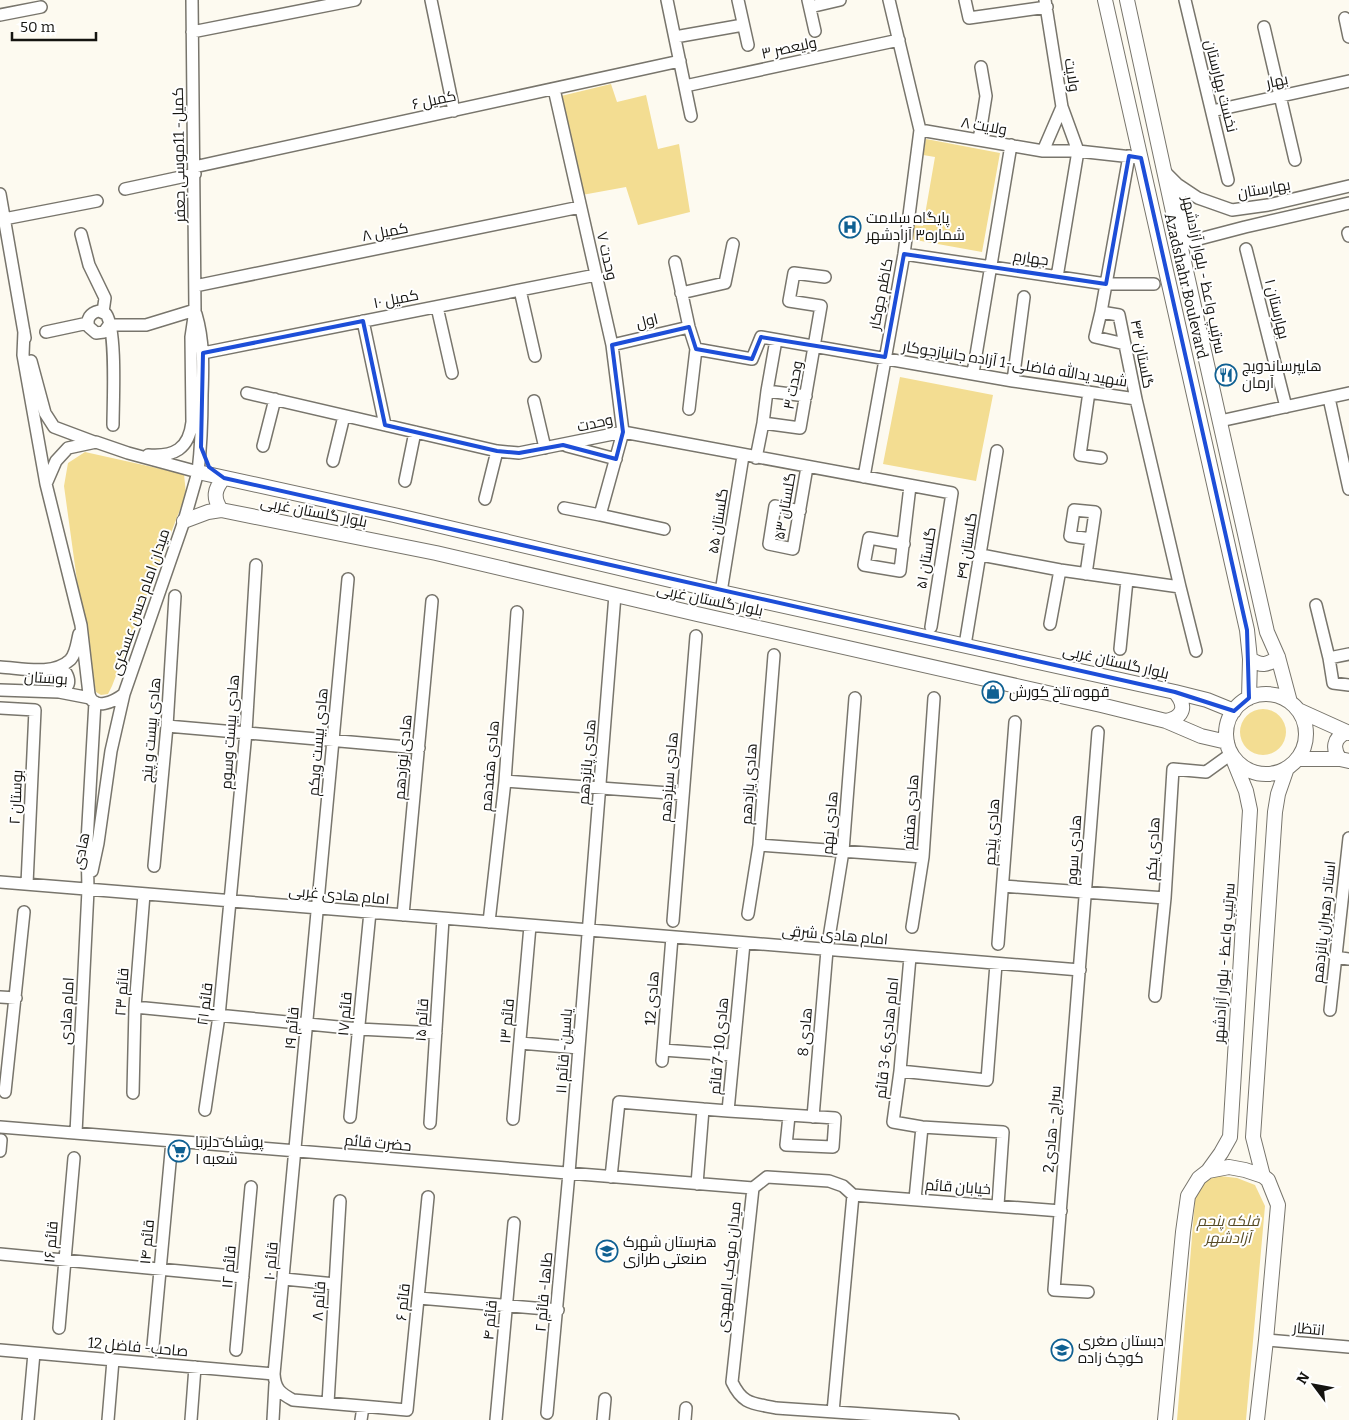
<svg xmlns="http://www.w3.org/2000/svg" width="1349" height="1420" font-family="Bitter,Cairo,serif">
<style>
.green{fill:#f3dd92}
.lines{fill:none;stroke-linecap:round;stroke-linejoin:round}
.minor-casing{stroke:#78756c;stroke-width:14}
.major-casing{stroke:#78756c;stroke-width:16}
.minor{stroke:#fff;stroke-width:11}
.major{stroke:#fff;stroke-width:14}
.marked{fill:none;stroke:#1d4ed8;stroke-width:4;stroke-linejoin:round}
.labels{text-anchor:middle;dominant-baseline:central;stroke-width:4;stroke-linejoin:round;paint-order:stroke}
.street-label{font-size:15px;fill:#151410;stroke:#fff}
.poi-label{font-size:15px;fill:#151410;stroke:#fff;text-anchor:start}
.park-label{font-size:15px;font-style:italic;fill:#564a23;stroke:#fff}
</style>
<rect width="100%" height="100%" fill="#fdfaf0"/>
<path class="green" d="M611,84l6,18 29,-7 12,54 21,-5 11,68 -52,13 -12,-38 -44,8 -21,-99z
M926,139l74,14 -18,99 -72,-13 3,-14 10,1 12,-69 -12,-2z
M900,377l93,18 -17,86 -93,-17z
M85,452l99,22 2,20 -74,192 -4,8 -7,1 -5,-3 -13,-68 -19,-138 4,-23z
M1240 732a23 23 0 1 1 46 0a23 23 0 1 1-46 0Z
M1211,1175l26,3 18,7 10,21 -19,214h-69l19,-232z"/>
<g class="lines">
<g class="minor-casing">
<path id="minor" d="M431,0l23,111
M667,0l24,116
M738,0l10,45
M808,0l7,31
M965,0l4,18 78,-11
M1185,0l43,180
M810,7l30,-7
M0,15l41,-8
M1345,18l4,19
M1264,27l31,133
M192,32l163,-32
M675,37l68,-12
M685,86l214,-46
M554,89l58,256 11,87 -23,83
M1212,111l137,-30
M920,130l123,21h35l63,7
M979,140l7,-44 -5,-29
M1043,151l19,-44 -17,-107
M194,167l486,-106
M1165,172l12,12 21,14 34,12 36,-5 81,-19
M1177,184l12,57
M125,189l70,-15
M0,194l25,144
M4,219l93,-18
M1348,233l1,3
M81,234l8,31 16,33 -2,14
M1180,244l65,-17 104,-24
M1246,249l40,158
M904,254l202,30h48
M675,262l14,65 7,22 -7,60
M1057,277l21,-126 -16,-44
M195,286l385,-79
M520,290l15,66
M681,293l44,-10 8,-39
M437,307l15,66
M1101,312l28,-156
M196,314c8,27 7,53 6,81 0,26 -1,51 -4,77
M363,321l22,104
M109,325l-5,7 -8,1 -7,-6c-3,-8 1,-14 10,-16l7,3c11,16 7,88 7,111
M109,325h37l49,-15
M24,331l-1,24 23,129 35,141 8,69c4,18 26,7 35,0l60,-173 14,-49 -70,-19 -32,-11 -28,6 -12,13 -10,23
M46,332l42,-9
M1125,344l-30,-7 6,-25 18,3 17,84
M612,345l77,-18
M696,349l56,10 9,-22 252,44 123,18 44,188 -120,-17 -79,-15
M203,353l393,-78
M31,361l14,52 9,14 40,15
M973,373l38,-228
M1013,381l11,-84
M767,391l9,-51
M1089,392l-9,63 21,3
M247,393l250,58 22,2 104,-21 329,61 -21,134
M806,396l-39,-5 -4,32 37,5 21,-122 -32,-5 5,-28 31,4
M1329,398l20,91
M534,401l11,47
M1220,421l129,-28
M263,446l12,-47
M567,446l49,13
M148,455c26,2 41,-6 44,-33l-1,-85 4,-27 -3,-310
M756,458l7,-35
M333,461l11,-45
M864,477l40,-223 16,-124 -31,-130
M405,481l10,-49
M485,499l12,-48
M564,508l36,7 64,14
M800,511l-25,-5 -6,38 24,5 14,-82
M904,544l-35,-6 -5,27 36,6 10,-85
M1086,574l9,-62 -21,-2 -4,26 21,3
M348,579l-74,795c1,15 6,19 19,26l114,10 21,-213
M1180,587l16,64
M721,592l22,-136
M1316,605l13,53 20,-4
M1050,624l10,-54
M965,645l32,-194
M1120,649l7,-69
M1329,658l4,25 16,2
M0,667c21,1 53,9 70,-7 6,-6 7,-18 9,-26
M53,669l13,4c5,9 3,15 -7,19
M0,690l59,2 31,6
M0,708l35,2 -8,174
M167,726l252,22
M505,781l178,13
M759,845l164,12
M154,866l13,-140 8,-130
M92,871l6,-28 13,-92 13,-57
M0,882l1080,88
M1003,886l162,12
M748,914l11,-69 15,-190
M403,915l29,-314
M673,921l23,-285
M489,922l16,-141 12,-169
M912,927l11,-70 11,-159
M998,944l17,-222
M910,957l-10,114 -7,51 29,5 81,5 -5,73
M1335,957l14,2
M1155,996l10,-98 8,-129 33,3 25,-18
M0,997l16,1
M135,1007l224,22 77,4
M1330,1010l19,-172
M520,1043l59,5
M663,1050l69,5
M662,1061l10,-124
M900,1071l87,9 9,-116
M5,1092l19,-180
M133,1093l2,-86 9,-113
M205,1110l14,-94 11,-115 16,-169 10,-167
M728,1111l107,7 -2,29 -47,-2 3,-29
M350,1117l20,-205
M813,1117l14,-167 16,-99 12,-153
M513,1119l17,-193
M430,1123l13,-204
M0,1127l753,61
M76,1133l12,-243 -1,-48 8,-140
M0,1151l1,-11
M611,1177l8,-75 84,7
M697,1184l6,-75 25,2 16,-168
M853,1195l208,16
M915,1199l7,-72
M0,1254l243,23
M284,1279l51,5
M1088,1292l-34,-2 44,-558
M419,1298l139,12
M59,1328l15,-170
M1266,1340l83,7
M153,1346l19,-205
M0,1350l274,24
M236,1350l15,-163
M328,1403l12,-202
M833,1412l20,-217 -10,-9 -14,-5 -62,-4 -14,11 -21,194c11,23 21,21 44,26l177,12
M547,1413l22,-240 46,-578
M28,1420l6,-67
M108,1420l5,-60
M191,1420l4,-53
M273,1420l2,-36
M361,1420l2,-13
M496,1420l18,-197
M603,1420l2,-21
M685,1420l1,-12"/>
</g>
<g class="major-casing">
<path id="major" d="M1105,0l142,630 3,29 -1,39
M1127,0l53,244 87,388 11,25 12,45
M198,472l196,43 327,77 454,100 32,8 27,11
M221,510c-8,-12 -7,-21 3,-32
M184,521l24,-9 13,-2 215,43 261,61 404,91 65,16 35,15 26,6
M1250,659c11,7 17,7 28,-2
M1226 734a40 40 0 1 1 80 0a40 40 0 1 1-80 0Z
M1298,710l51,23
M1166,721c18,-4 21,-15 9,-29
M1297,759h43l9,2
M1340,759c-8,-10 -6,-21 5,-26
M1208,1171l13,-18 9,-16 20,-327 -4,-19 -15,-37
M1263,1176l-10,-39 22,-325 3,-18 9,-26
M1165,1420l18,-188 5,-36 11,-18 9,-7 21,-4 16,3 18,6 5,4 10,25 -12,135 -9,80"/>
</g>
<use href="#minor" class="minor"/>
<use href="#major" class="major"/>
</g>
<path class="marked" d="M1129,156l12,2 106,472 2,68 -15,13 -59,-19 -951,-214 -15,-11 -8,-20 2,-94 160,-32 22,104 112,26 22,2 44,-8 53,14 7,-27 -11,-87 77,-18 7,22 56,10 9,-22 124,20 19,-103 202,30z"/>
<defs>
<g id="hospital-ring" transform="scale(1.125)"><circle r="9.5" fill="#fff" stroke="#0f6092" stroke-width="1.5"/><path d="M-5-5h3v3.5h4V-5h3V5h-3V1.5h-4V5h-3Z" fill="#0f6092"/></g>
<g id="restaurant-ring" transform="scale(1.125)"><circle r="9.5" fill="#fff" stroke="#0f6092" stroke-width="1.5"/><path d="M-5-6h1v4h1v-4h1v4h1v-4h1v5L-1.5 .5V6h-2V.5L-5-1ZM5-6V6H3V1.5H1.5Q1.5-4 5-6Z" fill="#0f6092"/></g>
<g id="shop-ring" transform="scale(1.125)"><circle r="9.5" fill="#fff" stroke="#0f6092" stroke-width="1.5"/><path d="M-5-2.5h2.3a2.7 3.5 0 0 1 5.4 0H5L5.5 6h-11ZM-1.5-2.5h3a1.5 2.3 0 0 0-3 0Z" fill="#0f6092"/></g>
<g id="supermarket-ring" transform="scale(1.125)"><circle r="9.5" fill="#fff" stroke="#0f6092" stroke-width="1.5"/><path d="M-6-5.5h2.5l.6 2H6L4.5 2H-2.5L-4.4-4H-6ZM-1.5 3.2a1.3 1.3 0 1 0 .1 0ZM3 3.2a1.3 1.3 0 1 0 .1 0Z" fill="#0f6092"/></g>
<g id="school-ring" transform="scale(1.125)"><circle r="9.5" fill="#fff" stroke="#0f6092" stroke-width="1.5"/><path d="M0-5L7-2L0 1L-7-2ZM-4 1L0 2.5L4 1V4Q0 6-4 4Z" fill="#0f6092"/></g>
</defs>
<g fill-rule="evenodd">
<use href="#hospital-ring" x="850" y="227"/>
<use href="#restaurant-ring" x="1226" y="375"/>
<use href="#shop-ring" x="993" y="692"/>
<use href="#supermarket-ring" x="179" y="1151"/>
<use href="#school-ring" x="607" y="1251"/>
<use href="#school-ring" x="1062" y="1350"/>
</g>
<g class="labels">
<g class="street-label">
<text transform="translate(789 48) rotate(-12)">ولیعصر ۳</text>
<text transform="translate(1072 75) rotate(81)">ولایت</text>
<text transform="translate(1277 81) rotate(-12)">بهار</text>
<text transform="translate(1221 86) rotate(76)">نخست بهارستان</text>
<text transform="translate(434 100) rotate(-12)">کمیل ۶</text>
<text transform="translate(984 126) rotate(10)">ولایت ۸</text>
<text transform="translate(179 155) rotate(-91)">کمیل- 11موسی جعفر</text>
<text transform="translate(1264 189) rotate(-10)">بهارستان</text>
<text transform="translate(385 232) rotate(-11)">کمیل ۸</text>
<text transform="translate(607 256) rotate(77)">وحدت ۷</text>
<text transform="translate(1031 258) rotate(8)">جهارم</text>
<text transform="translate(1204 275) rotate(78)">سرتیپ واعظ - بلوار آزادشهر</text>
<text transform="translate(1186 286) rotate(77)">Azadshahr Boulevard</text>
<text transform="translate(881 294) rotate(-79)">کاظم جوکار</text>
<text transform="translate(396 299) rotate(-11)">کمیل ۱۰</text>
<text transform="translate(1277 309) rotate(76)">بهارستان ۱</text>
<text transform="translate(647 321) rotate(-14)">اول</text>
<text transform="translate(1142 354) rotate(79)">گلستان ۴۳</text>
<text transform="translate(1015 364) rotate(9)">شهید یدالله فاضلی-1 آزاده جانبازجوکار</text>
<text transform="translate(793 385) rotate(-79)">وحدت ۳</text>
<text transform="translate(595 423) rotate(-12)">وحدت</text>
<text transform="translate(785 506) rotate(-80)">گلستان ۵۳</text>
<text transform="translate(314 512) rotate(11)">بلوار گلستان غربی</text>
<text transform="translate(718 521) rotate(-81)">گلستان ۵۵</text>
<text transform="translate(967 546) rotate(-81)">گلستان ۴۹</text>
<text transform="translate(926 558) rotate(-81)">گلستان ۵۱</text>
<text transform="translate(710 600) rotate(12)">بلوار گلستان غربی</text>
<text transform="translate(140 602) rotate(-71)">میدان امام حسن عسکری</text>
<text transform="translate(1116 662) rotate(13)">بلوار گلستان غربی</text>
<text transform="translate(46 678) rotate(4)">بوستان</text>
<text transform="translate(151 730) rotate(-85)">هادی بیست و پنج</text>
<text transform="translate(230 732) rotate(-86)">هادی بیست وسوم</text>
<text transform="translate(318 742) rotate(-85)">هادی بیست ویکم</text>
<text transform="translate(403 757) rotate(-85)">هادی نوزدهم</text>
<text transform="translate(587 762) rotate(-85)">هادی پانزدهم</text>
<text transform="translate(490 766) rotate(-85)">هادی هفدهم</text>
<text transform="translate(669 777) rotate(-85)">هادی سیزدهم</text>
<text transform="translate(749 784) rotate(-86)">هادی یازدهم</text>
<text transform="translate(16 797) rotate(-87)">بوستان ۲</text>
<text transform="translate(911 812) rotate(-86)">هادی هفتم</text>
<text transform="translate(830 823) rotate(-85)">هادی نهم</text>
<text transform="translate(992 832) rotate(-86)">هادی پنجم</text>
<text transform="translate(1153 849) rotate(-87)">هادی یکم</text>
<text transform="translate(1074 850) rotate(-86)">هادی سوم</text>
<text transform="translate(81 851) rotate(-79)">هادی</text>
<text transform="translate(339 895) rotate(5)">امام هادی غربی</text>
<text transform="translate(1324 922) rotate(-84)">استاد رهبران پانزدهم</text>
<text transform="translate(835 935) rotate(5)">امام هادی شرقی</text>
<text transform="translate(1224 963) rotate(-86)">سرتیپ واعظ - بلوار آزادشهر</text>
<text transform="translate(122 992) rotate(-86)">قائم ۲۳</text>
<text transform="translate(652 998) rotate(-86)">12 هادی</text>
<text transform="translate(205 1004) rotate(-83)">قائم ۲۱</text>
<text transform="translate(67 1011) rotate(-87)">امام هادی</text>
<text transform="translate(345 1014) rotate(-85)">قائم ۱۷</text>
<text transform="translate(422 1020) rotate(-86)">قائم ۱۵</text>
<text transform="translate(507 1021) rotate(-85)">قائم ۱۳</text>
<text transform="translate(292 1028) rotate(-85)">قائم ۱۹</text>
<text transform="translate(805 1032) rotate(-85)">هادی 8</text>
<text transform="translate(887 1038) rotate(-84)">امام هادی6-3 قائم</text>
<text transform="translate(719 1046) rotate(-85)">هادی10-7 قائم</text>
<text transform="translate(564 1051) rotate(-86)">یاسین- قائم ۱۱</text>
<text transform="translate(1052 1129) rotate(-85)">سراج - هادی2</text>
<text transform="translate(378 1143) rotate(5)">حضرت قائم</text>
<text transform="translate(958 1187) rotate(4)">خیابان قائم</text>
<text transform="translate(51 1242) rotate(-85)">قائم ۱۶</text>
<text transform="translate(147 1242) rotate(-85)">قائم ۱۴</text>
<text transform="translate(271 1261) rotate(-85)">قائم ۱۰</text>
<text transform="translate(229 1267) rotate(-85)">قائم ۱۲</text>
<text transform="translate(729 1267) rotate(-84)">میدان موکب المهدی</text>
<text transform="translate(544 1292) rotate(-85)">طاها- قائم ۲</text>
<text transform="translate(319 1301) rotate(-86)">قائم ۸</text>
<text transform="translate(403 1302) rotate(-84)">قائم ۶</text>
<text transform="translate(490 1320) rotate(-85)">قائم ۴</text>
<text transform="translate(1309 1329) rotate(5)">انتظار</text>
<text transform="translate(138 1347) rotate(5)">صاحب- فاضل 12</text>
</g>
<g class="poi-label">
<text x="866" y="218">پایگاه سلامت<tspan x="866" dy="17">شماره۳ آزادشهر</tspan></text>
<text x="1242" y="366">هایپرساندویچ<tspan x="1242" dy="17">آرمان</tspan></text>
<text x="1009" y="692">قهوه تلخ کورش</text>
<text x="195" y="1142">پوشاک دلربا<tspan x="195" dy="17">شعبه ۱</tspan></text>
<text x="623" y="1242">هنرستان شهرک<tspan x="623" dy="17">صنعتی طرازی</tspan></text>
<text x="1078" y="1341">دبستان صغری<tspan x="1078" dy="17">کوچک زاده</tspan></text>
</g>
<g class="park-label">
<text x="1228" y="1221">فلکه پنجم<tspan x="1228" dy="17">آزادشهر</tspan></text>
</g>
</g>
<g transform="translate(1314 1385) rotate(302)" stroke="#ffffff" stroke-width="4" paint-order="stroke">
<path d="M0-4L9 19L0 12L-9 19Z" fill="#151410"/>
<text y="-8" font-size="14" font-weight="bold" text-anchor="middle" fill="#151410">N</text>
</g>
<path d="M12 32v8h84v-8" fill="none" stroke="#151410" stroke-width="2.5"/>
<text x="20" y="32" font-size="15" fill="#151410" stroke="#ffffff" stroke-width="4" paint-order="stroke">50 m</text>
</svg>
